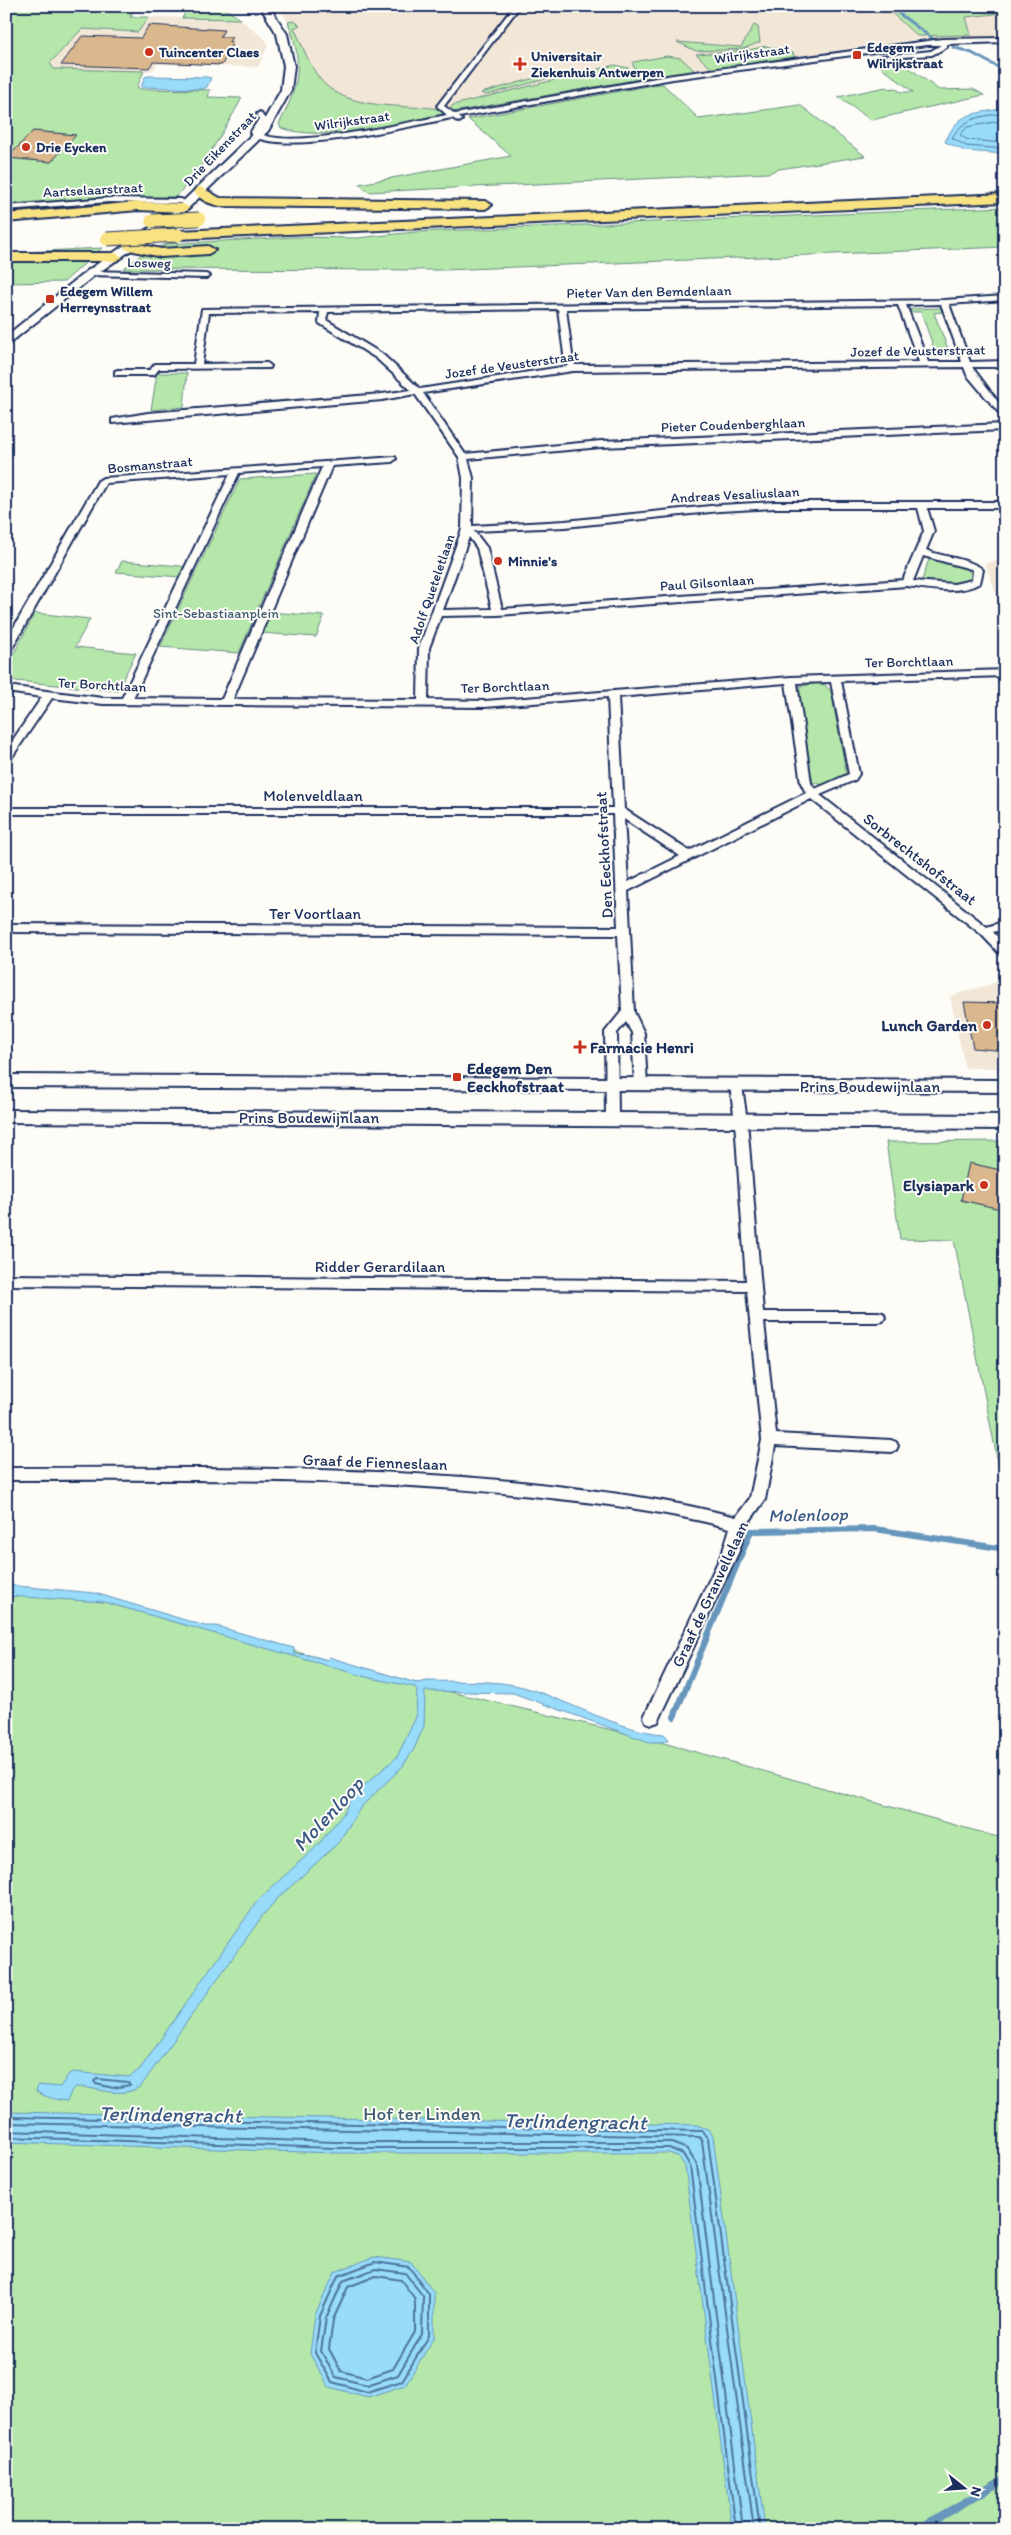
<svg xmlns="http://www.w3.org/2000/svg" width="1011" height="2535" font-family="Itim,sans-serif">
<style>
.built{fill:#f2e7d7}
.green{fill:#b4e7a9;stroke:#688b84}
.water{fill:#98dbfa;stroke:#6696bc}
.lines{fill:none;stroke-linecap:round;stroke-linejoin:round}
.shore-far1{stroke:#4d749c;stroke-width:1}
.shore{stroke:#4d749c;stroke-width:2}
.stream-far2{stroke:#6696bc;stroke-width:3}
.stream-far1{stroke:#6696bc;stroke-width:6}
.stream{stroke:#6696bc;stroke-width:8}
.building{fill:#dab78c;stroke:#1b2f5e}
.street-casing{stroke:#1b2f5e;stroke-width:4}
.secondary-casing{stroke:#1b2f5e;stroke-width:4}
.highway-casing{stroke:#1b2f5e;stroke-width:4}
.street{fill:#fdfcf7;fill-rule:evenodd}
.secondary{fill:#fdfcf7;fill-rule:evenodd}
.highway{fill:#f8e281;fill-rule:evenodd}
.highway-bridge-casing{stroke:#1b2f5e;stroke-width:15;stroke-linecap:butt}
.highway-bridge{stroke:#f8e281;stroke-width:13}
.poi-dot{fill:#c8321e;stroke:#fdfcf7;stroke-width:2}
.labels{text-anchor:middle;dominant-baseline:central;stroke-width:4;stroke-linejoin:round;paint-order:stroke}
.far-poi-label{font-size:14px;font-weight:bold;fill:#1b2f5e;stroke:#fdfcf7;text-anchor:start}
.far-street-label{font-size:14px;fill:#1b2f5e;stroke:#fdfcf7}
.far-park-label{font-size:14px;fill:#415d71;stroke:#fdfcf7}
.street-label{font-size:16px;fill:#1b2f5e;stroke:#fdfcf7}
.poi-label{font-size:16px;font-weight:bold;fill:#1b2f5e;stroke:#fdfcf7;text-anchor:end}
.water-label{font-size:18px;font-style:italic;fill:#3a5a85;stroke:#fdfcf7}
.near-park-label{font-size:19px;fill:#415d71;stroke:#fdfcf7}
.near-water-label{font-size:21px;font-style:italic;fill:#3a5a85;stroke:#fdfcf7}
</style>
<rect width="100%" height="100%" fill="#fdfcf7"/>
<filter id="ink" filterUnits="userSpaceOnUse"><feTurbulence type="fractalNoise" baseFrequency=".02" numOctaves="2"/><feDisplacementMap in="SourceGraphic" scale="10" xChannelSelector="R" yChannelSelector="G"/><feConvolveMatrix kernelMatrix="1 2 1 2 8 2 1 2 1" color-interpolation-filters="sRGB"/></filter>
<g filter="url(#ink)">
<path class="built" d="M277,6h728v32l-87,1 -309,44 -204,38 -75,12 -17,1 -26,-4 -6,-2 -2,-4 18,-41 1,-25 -10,-36z
M149,17l91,2 26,21 2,6 -10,21 -101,-3 -5,7h-8l-91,-2 -3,-6 32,-34 56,3z
M1002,546h3v65l-2,1 -18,-49 19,-4 -8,-9 7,-2z
M1005,980v88h-40l-15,-72z"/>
<path class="green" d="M6,6h152l-22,1 -6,10h19l-11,15 -56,-3 -32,34 4,6 90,2 -7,16 4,2 69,1 -2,7 34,1c-21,38 -37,66 -66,99l-86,1 -84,8z
M189,6h33l18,13 -58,-1z
M884,6h121v7l-39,4 5,18 -54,1z
M294,21l6,4 -6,3c8,16 15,37 26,51 20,25 59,26 89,28 13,1 26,-2 36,7 -45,8 -120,29 -164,14l-2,-4c20,-38 25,-60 9,-102z
M754,25l4,2 2,15 -17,7 -47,2 -19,-9 64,5z
M766,46l27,7 2,5 -83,11 -16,-15 53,-4z
M667,56l14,2 14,13 -49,7 -13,-12v-4z
M896,58l43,32 34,-1 11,6 -113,25 -33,-23 48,-10 4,2 5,-1 6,4h12l-42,-33z
M615,65l13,3 12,11 -188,33 -3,-2 4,-5z
M558,74l3,1 -75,20 -5,-2 61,-17 4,1z
M659,84h4l36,35 101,-14 65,51 -86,13 -11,4 -400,19 -9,-8 152,-28 -43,-37z
M1005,207v40l-561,23 -321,-1 19,-15 24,-10 130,-7 62,1 57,-6z
M102,248l-38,34 -58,1v-30z
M941,308l1,4 -8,1 15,38 10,1 1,3 -33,1 -2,-4 10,-1 -14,-39h-10l-1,-3z
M157,373h30l-3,34 -33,3z
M316,474l-77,179 -79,-6 80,-168z
M929,559c13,2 40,4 43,18 -10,13 -36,6 -51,6z
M122,561l58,5 5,1 -5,10 -64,-5z
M269,612l55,4 -8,21 -55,-4z
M35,613l55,6 -15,28 61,6 -19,38 -111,-11v-12z
M817,683l8,2 6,6 15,81v2l-23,11 -11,-3 -16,-91 1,-4z
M1005,1141v358l-51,-259 -54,-1 -14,-97z
M6,1589l98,13 347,90 195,46 359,101v690h-999z"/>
<path class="water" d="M148,76l59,1 4,1 -4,9 -4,2 -62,-2 4,-10z
M1005,108v46l-40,-3 -20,-9c14,-32 28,-27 60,-34z
M6,1585l89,8 110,33h11l78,22v6l15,1 19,5 1,-3 87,26 12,-2c32,1 68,-2 99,7 44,14 93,43 137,46l5,5 -6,3h-14l-136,-49 -88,-2 -1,35 -10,23 -11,17 -42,41 -23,36 -61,56 -14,16 -122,171c-21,14 -42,1 -65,1l-4,3 -5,11c-10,-1 -23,-4 -31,-10l2,-6 22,2 9,-13 4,-2 56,5 11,-8 118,-169 59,-54 26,-32 10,-19 44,-38 19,-40 1,-27 -2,-3 -45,-9 -266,-76 -98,-6z
M6,2112l691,13 12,5 4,6 52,393h-33l-47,-363 -6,-9 -10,-4h-335l-328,-11z
M374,2257l37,5 23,31v45l-29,47 -37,12 -39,-10 -19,-33 5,-39 20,-43z"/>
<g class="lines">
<path class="shore-far1" d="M1005,113c-21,3 -42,4 -53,25l14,8 39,3
M1005,120l-38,7 -7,8 8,5 37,3"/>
<path class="shore" d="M97,2079l31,3 2,3 -17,3 -17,-4 -2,-3z
M6,2117l696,14 6,8 52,390
M6,2123l693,14 3,4 52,388
M6,2131l328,11h335l18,7 10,16 46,364
M6,2137l328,11h335l14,6 7,12 46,363
M375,2262l34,5 20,27v42l-27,45 -35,11 -35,-10 -17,-29 5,-37 18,-40z
M375,2269l30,4 18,23 -1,38 -24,41 -31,10 -31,-8 -15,-26 5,-33 17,-37z
M376,2276l25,4 14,19v33l-22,37 -26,9 -26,-7 -12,-22 4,-29 15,-33z"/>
<path class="stream-far2" d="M889,6l44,33
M953,47l19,6 33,18"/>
<path class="stream-far1" d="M674,1717l77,-186 124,-2 130,20"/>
<path class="stream" d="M918,2529l87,-50"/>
</g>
<path class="building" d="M149,25l75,5 -4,7h12l-3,5h4l-11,23 -69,-3 -4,6 -88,-3 21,-29 59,2z
M33,131l43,4 -25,27 -44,-4z
M964,1002l41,1v48l-32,-3z
M969,1163l36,8v39l-44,-10z"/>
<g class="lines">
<g class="street-casing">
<path id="street" d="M514,6h6l-76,100 11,8 218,-39 269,-36 63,-1v4l-58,2v3l-15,8 -46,3 -3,-2 48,-5 10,-6h-14l-254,34 -214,38 3,3 -3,2 -7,-4c-37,7 -176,41 -202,15l9,-14 -2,-5 3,-2 5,7 -7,13c26,20 154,-11 189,-17l-10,-9z
M109,198l72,1 4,2 -4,2 -72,-1 -103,8v-4z
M91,271l115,3 4,2 -4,2 -118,-3v-4z
M1005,296v4l-56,4 21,58 35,-1v6h-33l33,44v9l-38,-45 -3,-8 -391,4 -150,22 42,61 136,-13 404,-17v6l-404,17 -133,12 5,19 -1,48 93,-5 155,-16 55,-3h230v6h-78l7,23 -8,19c15,7 47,9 57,20l-3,13c-21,12 -50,6 -73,3l-409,29 -57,1 -12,32 -1,52 57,1 306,-24 214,-7v6l-164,5 18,93 -4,6 -35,15 167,132 18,-6v8l-12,3 12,13v11l-4,-1 -20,-21 -170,-135 -183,92 6,121 10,21 3,52 -6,4 -6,-4 -3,-52 -6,-11 -9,11 1,85 -6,4 -6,-4 -1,-86 17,-21 -4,-76 -612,-3v-8l612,3 -5,-113h-607v-6h607l-5,-111 -123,10 -382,-3 -51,-6 -42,62 -4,1v-11l36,-53 -36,-5v-6l97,12h19l108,-224 -124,9 -95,167 -5,3v-12l92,-160 5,-3 292,-21 1,2 -4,3 -60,4 -99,233 185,1 1,-52 43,-119 1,-51 -4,-21 -44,-63 -33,6 -270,23v-4l36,-6 234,-19 29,-4 -35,-32 -57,-35 1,-11 -111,1 -7,51 65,-1 4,3 -1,2 -111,1 -5,6h-39v-4l3,-1h32l5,-6h39l8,-55 742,-9zM941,304l21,58h-34l-22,-57zM898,305l21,57 -344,3 -2,-3 -7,-53zM558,309l7,53 3,4 -148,23 -38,-35 -56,-34 2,-8zM322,467l-100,232 -89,-1 106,-225zM775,508h143l6,23 -21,49 -401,29 -15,-61 -13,-17 91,-4 155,-16zM469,537l8,11 15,61 -49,1zM923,556l48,13 2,2 -1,9 -18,4 -41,-3zM831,682l18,92 -34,15 -4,-6 -14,-100zM786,683l15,100 5,10 -117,58 -65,-42 -6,-112zM624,819l56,37 -52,26z
M736,1082l6,4 5,35 16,191h115l5,1 2,4 -2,4 -5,1h-114l12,112 115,6 5,2 2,4 -2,4 -5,2 -116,-6 -10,54 -19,26 -7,25 -81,171 -6,2 -6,-2 -2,-5 79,-166 7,-23c-65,-17 -131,-25 -198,-32 -174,-19 -350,-16 -526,-16v-12c175,0 351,-3 525,15 69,8 138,16 205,34l14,-19 12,-58 -15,-149 -741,-6v-10l740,6 -11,-160 -5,-35z"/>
</g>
<g class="secondary-casing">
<path id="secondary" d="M260,6h9l18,28 7,32 -3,24 -23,41 -90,87 -83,57 -89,71v-10l81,-65 83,-57 90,-87 21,-37 3,-24 -7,-32z
M6,1075l999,5v12l-999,-5z
M6,1110l999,5v14l-999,-7z"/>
</g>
<g class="highway-casing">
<path id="highway" d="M201,187l19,11 265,3 7,4 -7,4 -265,-3c-12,-3 -19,-5 -26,-15l2,-3z
M1005,194v8l-827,37 -7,-4 7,-4z
M138,202l45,2 7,4 -7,4 -45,-2 -132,12v-8z
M130,242l31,7 47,-3 7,4 -7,4 -47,3 -36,-8 -2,-3 2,-3z
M6,253h110l7,4 -7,4h-110z"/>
</g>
<use href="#street" class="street"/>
<use href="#secondary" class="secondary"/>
<use href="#highway" class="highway"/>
<g class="highway-bridge-casing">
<path id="highway-bridge" d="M152,221l47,-2
M107,239l71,-4"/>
</g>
<use href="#highway-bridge" class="highway-bridge"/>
</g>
</g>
<g class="poi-dot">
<circle cx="149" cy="52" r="5"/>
<rect x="852" y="50" width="10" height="10" rx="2.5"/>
<path d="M517.5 56.5h5v5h5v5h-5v5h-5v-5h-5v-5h5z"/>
<circle cx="26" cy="147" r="5"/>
<rect x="45" y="294" width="10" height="10" rx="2.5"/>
<circle cx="498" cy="561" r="5"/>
<circle cx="987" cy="1025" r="5"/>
<path d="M577.5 1039.5h5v5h5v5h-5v5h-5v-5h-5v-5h5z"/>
<rect x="452" y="1072" width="10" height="10" rx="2.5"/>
<circle cx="984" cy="1185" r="5"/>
</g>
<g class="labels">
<g class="far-poi-label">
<text x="867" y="47">Edegem<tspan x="867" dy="16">Wilrijkstraat</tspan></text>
<text x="159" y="52">Tuincenter Claes</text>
<text x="531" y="56">Universitair<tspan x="531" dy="16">Ziekenhuis Antwerpen</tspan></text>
<text x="36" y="147">Drie Eycken</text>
<text x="60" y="291">Edegem Willem<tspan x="60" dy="16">Herreynsstraat</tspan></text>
<text x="508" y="561">Minnie's</text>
</g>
<g class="far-street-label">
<text transform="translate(752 54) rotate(-8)">Wilrijkstraat</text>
<text transform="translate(352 121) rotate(-8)">Wilrijkstraat</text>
<text transform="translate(220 149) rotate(-46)">Drie Eikenstraat</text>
<text transform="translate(93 190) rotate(-3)">Aartselaarstraat</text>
<text transform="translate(149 263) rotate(1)">Losweg</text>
<text transform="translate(649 292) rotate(-1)">Pieter Van den Bemdenlaan</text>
<text transform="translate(918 351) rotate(-1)">Jozef de Veusterstraat</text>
<text transform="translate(512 365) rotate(-8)">Jozef de Veusterstraat</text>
<text transform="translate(733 425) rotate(-2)">Pieter Coudenberghlaan</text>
<text transform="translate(150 465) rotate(-5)">Bosmanstraat</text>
<text transform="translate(735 495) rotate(-3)">Andreas Vesaliuslaan</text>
<text transform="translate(707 583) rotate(-4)">Paul Gilsonlaan</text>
<text transform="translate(432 589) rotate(-71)">Adolf Queteletlaan</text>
<text transform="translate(909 662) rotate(-1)">Ter Borchtlaan</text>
<text transform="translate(102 685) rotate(3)">Ter Borchtlaan</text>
<text transform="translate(505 687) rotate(-2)">Ter Borchtlaan</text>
</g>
<g class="far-park-label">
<text x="216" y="613">Sint-Sebastiaanplein</text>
</g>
<g class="street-label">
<text x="313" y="795">Molenveldlaan</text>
<text transform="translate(604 855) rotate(-93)">Den Eeckhofstraat</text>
<text transform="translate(920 859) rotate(38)">Sorbrechtshofstraat</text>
<text x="315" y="913">Ter Voortlaan</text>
<text x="870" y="1086">Prins Boudewijnlaan</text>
<text x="309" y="1117">Prins Boudewijnlaan</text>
<text x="380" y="1266">Ridder Gerardilaan</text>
<text transform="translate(375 1462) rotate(2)">Graaf de Fienneslaan</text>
<text transform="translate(710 1594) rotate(-65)">Graaf de Granvellelaan</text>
</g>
<g class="poi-label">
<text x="977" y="1025">Lunch Garden</text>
<text x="590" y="1047" text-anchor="start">Farmacie Henri</text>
<text x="467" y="1068" text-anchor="start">Edegem Den<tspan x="467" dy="18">Eeckhofstraat</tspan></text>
<text x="974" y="1185">Elysiapark</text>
</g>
<g class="water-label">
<text transform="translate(808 1515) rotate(-1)">Molenloop</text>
</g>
<g class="near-park-label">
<text x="422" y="2113">Hof ter Linden</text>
</g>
<g class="near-water-label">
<text transform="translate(328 1814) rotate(-47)">Molenloop</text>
<text transform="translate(170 2114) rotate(1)">Terlindengracht</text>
<text transform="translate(575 2121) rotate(1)">Terlindengracht</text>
</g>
</g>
<rect width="1011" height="2535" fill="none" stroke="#fdfcf7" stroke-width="25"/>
<rect x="12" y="12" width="986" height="2510" fill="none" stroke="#1b2f5e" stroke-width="2" filter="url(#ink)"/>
<g transform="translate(964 2488) rotate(107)" stroke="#fdfcf7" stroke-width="4" paint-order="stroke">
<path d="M0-4L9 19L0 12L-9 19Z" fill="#1b2f5e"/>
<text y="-8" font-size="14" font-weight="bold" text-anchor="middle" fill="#1b2f5e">N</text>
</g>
</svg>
